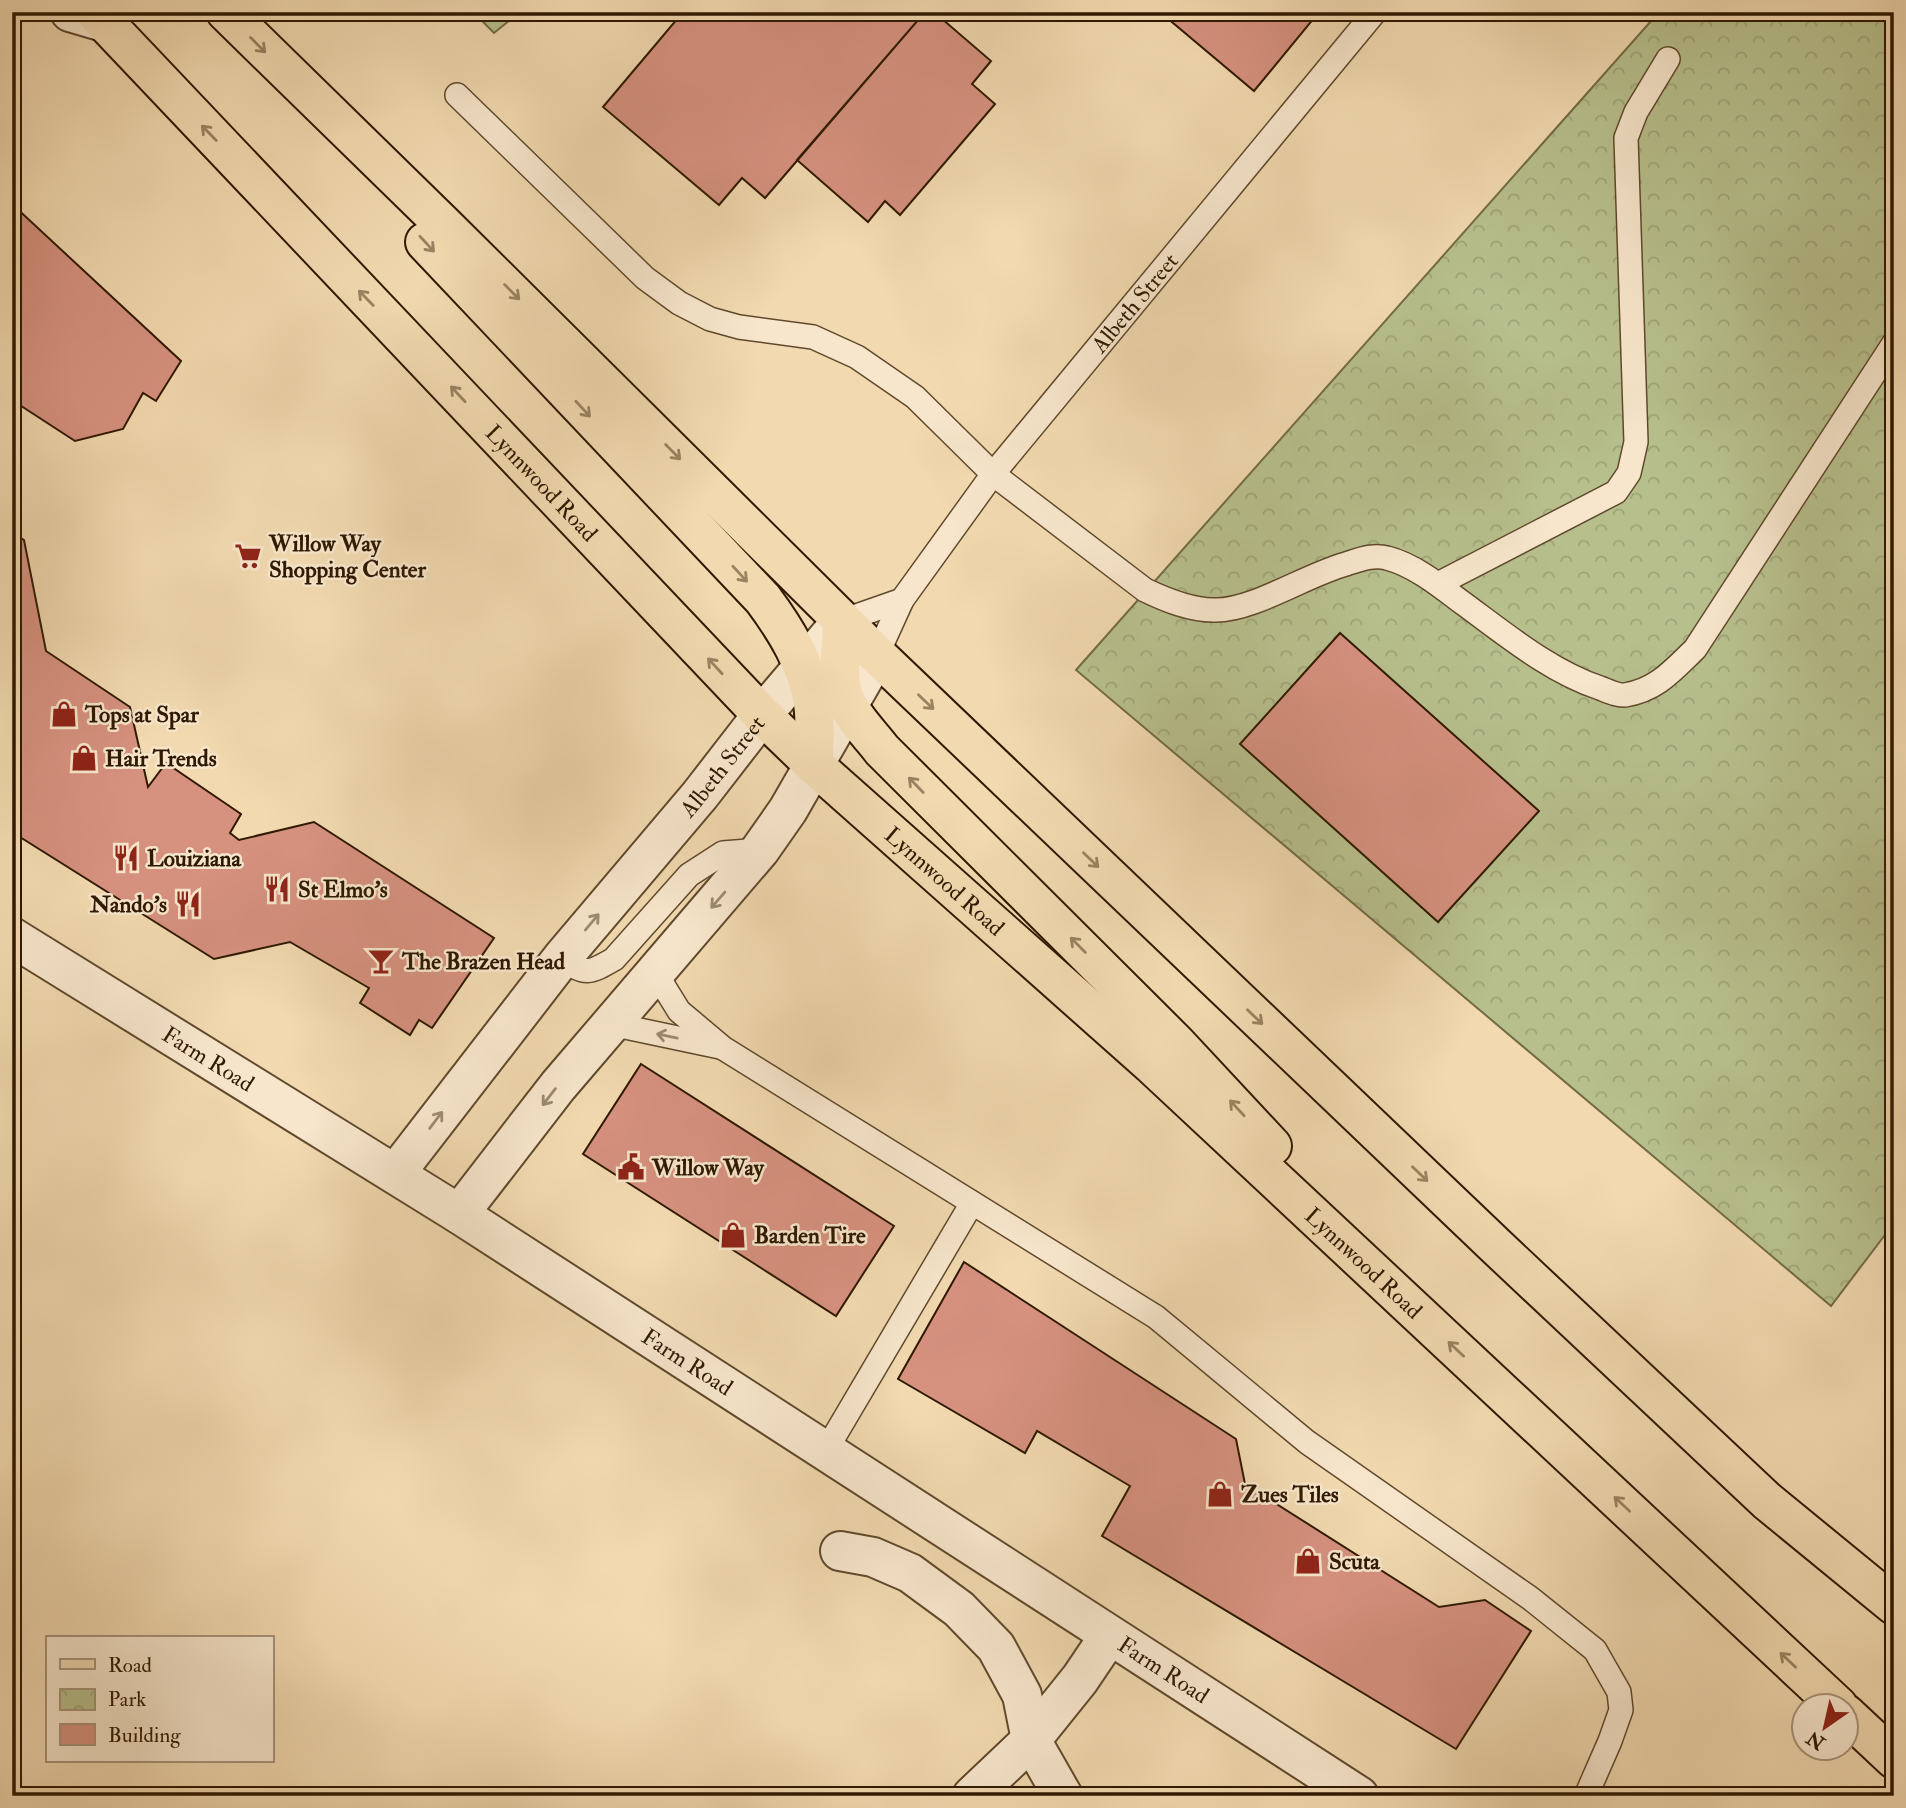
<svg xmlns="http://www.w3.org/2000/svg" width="1906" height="1808" font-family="'IM FELL Double Pica',serif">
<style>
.park{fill:url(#park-crowns);stroke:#736c46;stroke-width:2}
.building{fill:#d6917f;stroke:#2f1900;stroke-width:2}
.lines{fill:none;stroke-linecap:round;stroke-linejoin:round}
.lane-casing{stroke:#60492c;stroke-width:26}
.street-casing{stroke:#60492c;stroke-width:42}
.primary-casing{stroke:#2f1900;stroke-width:42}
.lane{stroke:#f7e6cc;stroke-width:23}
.street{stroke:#f7e6cc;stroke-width:38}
.primary{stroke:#f2d9b0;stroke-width:38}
.oneway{stroke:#9a8361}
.oneway2{stroke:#9d8a70}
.labels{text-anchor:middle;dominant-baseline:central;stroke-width:5;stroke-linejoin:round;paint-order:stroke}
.street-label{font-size:23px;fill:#2f1900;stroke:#f7e6cc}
.poi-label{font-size:23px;font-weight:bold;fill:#2f1900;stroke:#f7e6cc;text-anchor:start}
</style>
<defs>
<pattern id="park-crowns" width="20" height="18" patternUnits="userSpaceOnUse" patternTransform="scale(1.75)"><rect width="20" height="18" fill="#b7c08d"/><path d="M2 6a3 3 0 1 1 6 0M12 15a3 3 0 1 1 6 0" fill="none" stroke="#9ea478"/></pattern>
</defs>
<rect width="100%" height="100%" fill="#f2d9b0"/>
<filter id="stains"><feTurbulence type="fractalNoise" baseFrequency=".00286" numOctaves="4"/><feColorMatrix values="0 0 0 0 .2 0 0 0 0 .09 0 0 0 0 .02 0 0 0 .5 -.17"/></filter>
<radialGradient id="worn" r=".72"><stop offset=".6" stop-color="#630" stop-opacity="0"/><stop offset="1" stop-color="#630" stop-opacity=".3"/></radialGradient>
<path class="park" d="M473,12h47l-26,21z
M1659,12h235v1211l-63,83 -755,-636z"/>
<path class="building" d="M683,12h242l-160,186 -23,-20 -23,27 -116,-98z
M925,12h9l57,49 -19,23 23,20 -95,111 -15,-14 -17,21 -71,-62z
M1160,12h159l-65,79z
M12,204l169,157 -25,40 -13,-8 -20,36 -48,12 -63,-41z
M12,532l12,8 22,111 84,56 18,80 18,-24 75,51 -11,19 9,7 75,-18 180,116 -62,90 -13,-8 -9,15 -50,-32 9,-15 -79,-46 -76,17 -202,-127z
M1340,633l199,178 -101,111 -198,-178z
M641,1064l253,162 -58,90 -253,-162z
M964,1262l272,177 9,45 194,123 46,-7 46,31 -75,118 -354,-213 28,-50 -93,-55 -12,22 -127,-74z"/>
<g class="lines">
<g class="lane-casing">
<g id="lane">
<path d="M457,95l188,183 34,25 31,16 29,8 74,10 44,20 58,40 78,77 152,116c21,10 47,21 71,20 38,0 90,-35 130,-46 13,-4 27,-10 41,-6 27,7 52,27 73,43 44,32 89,70 140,87 8,3 18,8 25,7 32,-5 48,-25 70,-46l199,-306"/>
<path d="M1438,584l178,-92 13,-19 7,-31 -10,-304 10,-26 32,-53"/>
<path d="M842,621l60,-21"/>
<path id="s1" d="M877,655l25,-55 91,-126 382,-462"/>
<path d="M562,958c23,18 28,15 52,1l75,-84 34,-22 37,-3"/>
<path d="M655,972l24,39 44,37 433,269 151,125 223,156 65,52 24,42 2,18 -11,31 -24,55"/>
<path d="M611,1024l109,23"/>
<path d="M825,1452l147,-249"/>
</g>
</g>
<g class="street-casing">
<g id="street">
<path d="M70,12l34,10"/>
<path id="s2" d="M12,937l447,277 900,582"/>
<path id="s3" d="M395,1174l167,-216 138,-163 62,-80 80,-94"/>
<path d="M459,1214l99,-128 202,-236 28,-40 89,-155"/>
<path d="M840,1551l33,6 37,16 49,36 37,38 26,48 9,45 32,56"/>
<path d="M972,1796l59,-56 49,-61 29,-43"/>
</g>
</g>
<g class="primary-casing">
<g id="primary">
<path id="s4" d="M95,12l667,703 52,50 337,299 687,642"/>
<path d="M226,12l220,215 431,428 621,593 269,253 127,104"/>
<path d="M425,242l338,357c23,31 44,65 50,104 3,20 1,42 1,62"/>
<path d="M842,621c0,23 -6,54 2,76 7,19 26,37 38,53l294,293 96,103"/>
<path d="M1846,1714l48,45"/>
</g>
</g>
<use href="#lane" class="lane"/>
<use href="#street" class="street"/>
<use href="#primary" class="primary"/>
</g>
<defs><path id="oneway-shaft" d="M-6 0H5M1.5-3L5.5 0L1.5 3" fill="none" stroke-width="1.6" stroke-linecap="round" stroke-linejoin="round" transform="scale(1.75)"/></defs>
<g class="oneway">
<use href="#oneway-shaft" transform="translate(258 45) rotate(45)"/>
<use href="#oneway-shaft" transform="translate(209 133) rotate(-134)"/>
<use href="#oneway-shaft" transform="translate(427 244) rotate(47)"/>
<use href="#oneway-shaft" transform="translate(512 292) rotate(45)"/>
<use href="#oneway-shaft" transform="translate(366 298) rotate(-134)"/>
<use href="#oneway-shaft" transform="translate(458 394) rotate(-133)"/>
<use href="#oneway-shaft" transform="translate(583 409) rotate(47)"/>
<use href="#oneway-shaft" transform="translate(673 452) rotate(45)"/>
<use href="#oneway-shaft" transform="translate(740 574) rotate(47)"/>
<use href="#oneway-shaft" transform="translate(715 666) rotate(-133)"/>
<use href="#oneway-shaft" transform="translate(926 702) rotate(44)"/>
<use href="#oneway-shaft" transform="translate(916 785) rotate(-134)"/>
<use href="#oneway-shaft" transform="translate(1091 860) rotate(44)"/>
<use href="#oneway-shaft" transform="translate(1078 945) rotate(-135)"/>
<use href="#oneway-shaft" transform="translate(1255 1017) rotate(44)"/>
<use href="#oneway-shaft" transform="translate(1237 1108) rotate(-133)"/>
<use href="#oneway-shaft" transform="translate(1420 1174) rotate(44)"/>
<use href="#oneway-shaft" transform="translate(1456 1349) rotate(-137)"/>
<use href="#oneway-shaft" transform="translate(1622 1504) rotate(-137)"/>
<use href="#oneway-shaft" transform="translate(1788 1660) rotate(-137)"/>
</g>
<g class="oneway2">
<use href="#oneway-shaft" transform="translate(718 900) rotate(131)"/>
<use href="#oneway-shaft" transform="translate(592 922) rotate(-50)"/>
<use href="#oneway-shaft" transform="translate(667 1036) rotate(-168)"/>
<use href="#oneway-shaft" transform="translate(549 1097) rotate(128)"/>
<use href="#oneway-shaft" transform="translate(436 1120) rotate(-53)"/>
</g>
<defs>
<g id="supermarket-bare" transform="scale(2.1)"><path d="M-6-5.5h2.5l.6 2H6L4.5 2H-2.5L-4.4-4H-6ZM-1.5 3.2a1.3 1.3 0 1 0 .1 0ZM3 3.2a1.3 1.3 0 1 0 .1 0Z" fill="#8f2418" stroke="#f7e6cc" stroke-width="2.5" paint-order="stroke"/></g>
<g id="shop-bare" transform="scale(2.1)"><path d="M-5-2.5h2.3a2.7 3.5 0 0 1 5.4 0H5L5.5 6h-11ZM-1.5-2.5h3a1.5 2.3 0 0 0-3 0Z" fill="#8f2418" stroke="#f7e6cc" stroke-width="2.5" paint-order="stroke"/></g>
<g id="restaurant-bare" transform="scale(2.1)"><path d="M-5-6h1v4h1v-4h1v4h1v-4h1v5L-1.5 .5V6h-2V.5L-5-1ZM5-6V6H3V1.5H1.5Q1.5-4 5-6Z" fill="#8f2418" stroke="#f7e6cc" stroke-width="2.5" paint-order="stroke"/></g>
<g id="bar-bare" transform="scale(2.1)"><path d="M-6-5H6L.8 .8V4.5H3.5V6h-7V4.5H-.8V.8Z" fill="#8f2418" stroke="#f7e6cc" stroke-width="2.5" paint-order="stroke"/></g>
<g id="civic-bare" transform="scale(2.1)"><path d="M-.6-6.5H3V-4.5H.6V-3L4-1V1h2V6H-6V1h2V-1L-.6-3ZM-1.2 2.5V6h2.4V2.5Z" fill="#8f2418" stroke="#f7e6cc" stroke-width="2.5" paint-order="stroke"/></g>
</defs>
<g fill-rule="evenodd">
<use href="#supermarket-bare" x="248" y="556"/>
<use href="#shop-bare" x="64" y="714"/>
<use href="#shop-bare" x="84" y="758"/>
<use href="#restaurant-bare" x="126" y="858"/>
<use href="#restaurant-bare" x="277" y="889"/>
<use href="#restaurant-bare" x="188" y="904"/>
<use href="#bar-bare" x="381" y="961"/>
<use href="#civic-bare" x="631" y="1167"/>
<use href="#shop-bare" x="733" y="1235"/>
<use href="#shop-bare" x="1220" y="1494"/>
<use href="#shop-bare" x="1308" y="1561"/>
</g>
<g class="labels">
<g class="street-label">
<text stroke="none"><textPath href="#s1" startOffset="438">Albeth Street</textPath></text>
<text stroke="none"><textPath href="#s4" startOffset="649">Lynnwood Road</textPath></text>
<text stroke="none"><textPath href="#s3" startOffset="523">Albeth Street</textPath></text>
<text stroke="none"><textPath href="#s4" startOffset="1216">Lynnwood Road</textPath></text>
<text stroke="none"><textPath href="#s2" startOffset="231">Farm Road</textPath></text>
<text stroke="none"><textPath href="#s4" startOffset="1783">Lynnwood Road</textPath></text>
<text stroke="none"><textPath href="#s2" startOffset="798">Farm Road</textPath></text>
<text stroke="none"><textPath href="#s2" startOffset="1365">Farm Road</textPath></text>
</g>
<g class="poi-label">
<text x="269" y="543">Willow Way<tspan x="269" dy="26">Shopping Center</tspan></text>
<text x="85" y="714">Tops at Spar</text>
<text x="105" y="758">Hair Trends</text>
<text x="147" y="858">Louiziana</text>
<text x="298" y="889">St Elmo's</text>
<text x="167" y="904" text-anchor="end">Nando's</text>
<text x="402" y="961">The Brazen Head</text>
<text x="652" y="1167">Willow Way</text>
<text x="754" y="1235">Barden Tire</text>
<text x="1241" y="1494">Zues Tiles</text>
<text x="1329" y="1561">Scuta</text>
</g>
</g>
<rect width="1906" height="1808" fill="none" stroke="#f2d9b0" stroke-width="42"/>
<rect x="14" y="14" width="1878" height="1780" fill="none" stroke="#2f1900" stroke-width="3.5"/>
<rect x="21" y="21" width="1864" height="1766" fill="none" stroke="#2f1900" stroke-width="2"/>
<rect x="46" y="1636" width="228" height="126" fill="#f7e6cc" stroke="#a7947a" stroke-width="2"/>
<rect x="60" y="1659" width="35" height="10" fill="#f2d9b0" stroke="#a7947a" stroke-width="2"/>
<text x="108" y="1672" font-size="21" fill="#2f1900">Road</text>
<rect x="60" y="1689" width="35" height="21" fill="url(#park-crowns)" stroke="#a7947a" stroke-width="2"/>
<text x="108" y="1706" font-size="21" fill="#2f1900">Park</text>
<rect x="60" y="1724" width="35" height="21" fill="#d6917f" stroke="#a7947a" stroke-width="2"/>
<text x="108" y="1742" font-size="21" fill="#2f1900">Building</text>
<g transform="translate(1825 1727) rotate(214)"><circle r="33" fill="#f7e6cc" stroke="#a7947a" stroke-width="2"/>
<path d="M0-5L12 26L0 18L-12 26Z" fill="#8f2418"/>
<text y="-10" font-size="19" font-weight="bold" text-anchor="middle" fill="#2f1900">N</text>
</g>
<rect width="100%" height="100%" filter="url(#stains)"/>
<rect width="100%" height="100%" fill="url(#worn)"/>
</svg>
